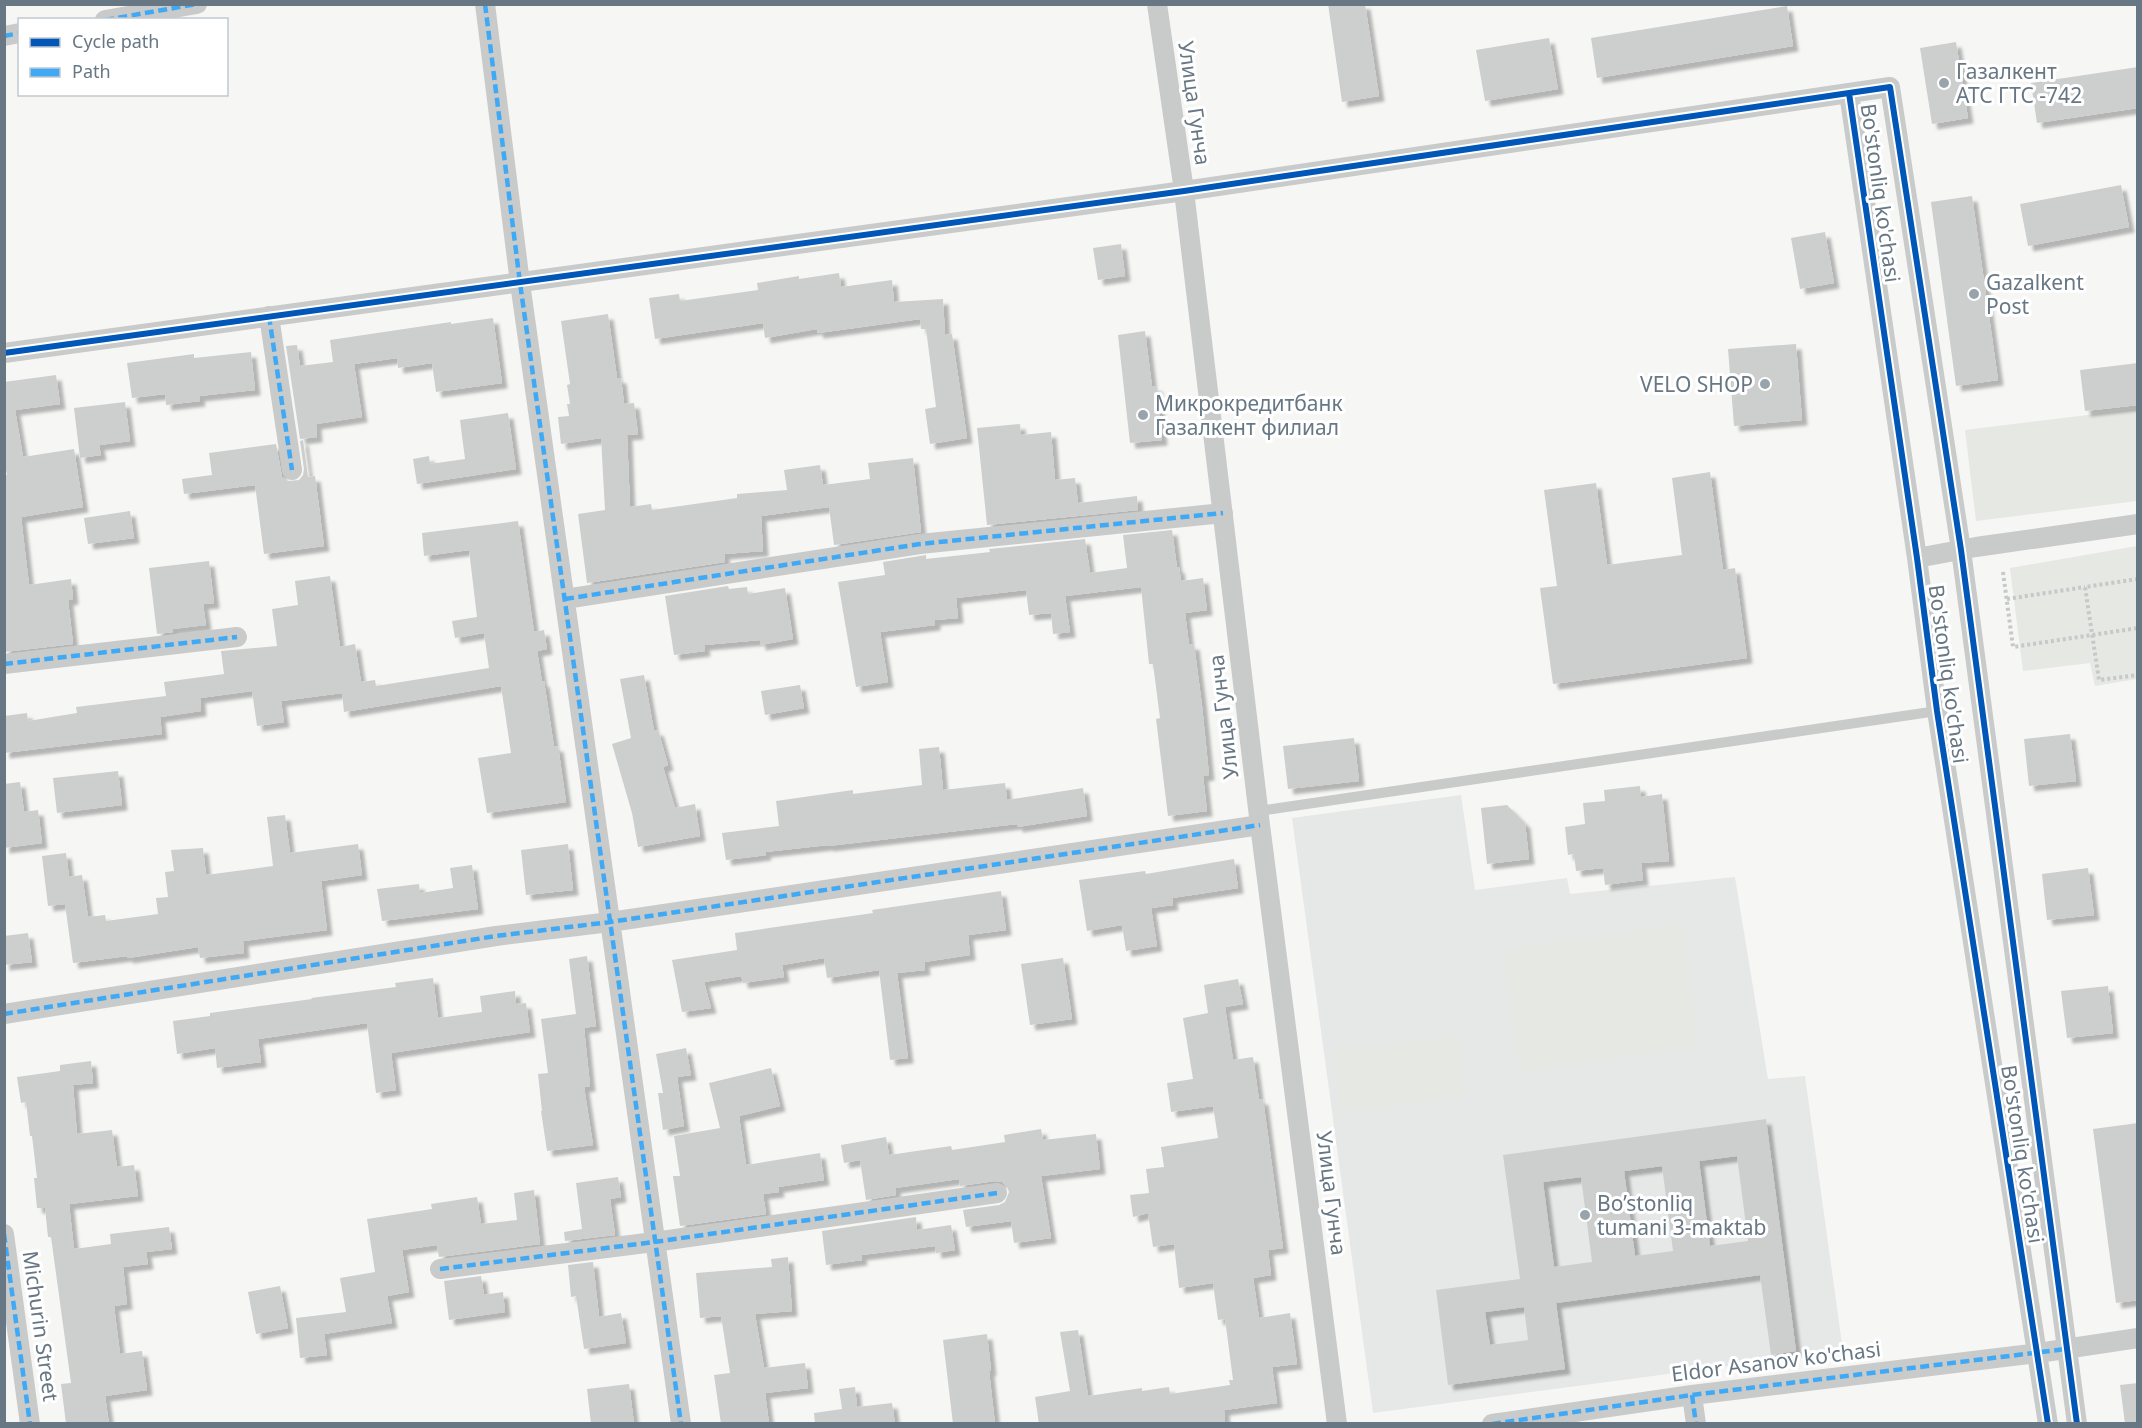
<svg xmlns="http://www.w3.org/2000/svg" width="2142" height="1428" font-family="'Noto Sans',sans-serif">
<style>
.built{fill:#e6e8e8}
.green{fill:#e5e8e3}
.building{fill:#cdcfcf;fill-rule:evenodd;filter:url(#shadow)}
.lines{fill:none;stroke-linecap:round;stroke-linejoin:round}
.path{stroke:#c6c8c9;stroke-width:4;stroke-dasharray:3 3;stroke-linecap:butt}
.lane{stroke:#c9caca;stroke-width:10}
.street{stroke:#c9caca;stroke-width:20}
.quiet{stroke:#3fa9f5;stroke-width:4.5;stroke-dasharray:9 4.5;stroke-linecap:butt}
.cycleway-casing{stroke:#fff;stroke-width:10}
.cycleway{stroke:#0057b8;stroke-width:6}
.poi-dot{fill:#99a3ac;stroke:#fff;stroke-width:2}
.labels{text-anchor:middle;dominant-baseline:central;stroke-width:6;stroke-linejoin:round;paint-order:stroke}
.poi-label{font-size:21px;fill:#677784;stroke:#fff;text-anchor:start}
.street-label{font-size:21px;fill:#677784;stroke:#fff}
</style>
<defs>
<filter id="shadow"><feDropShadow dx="5.5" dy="5.5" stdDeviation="1.5" flood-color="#0004"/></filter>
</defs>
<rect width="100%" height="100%" fill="#f6f6f5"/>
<path class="built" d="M1461,795l14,95 92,-12 3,16 165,-17 33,202 37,-3 38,275 -470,62 -81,-595z"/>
<path class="green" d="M2137,409v92l-161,20 -11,-91z
M2137,546v133l-42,7 -5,-23 -67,8 -13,-103z
M1682,923l17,123 -179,27 -18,-123z
M1458,1036l7,62 -123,14 -7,-62z"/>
<path class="building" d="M1328,4h37l14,92 -37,6z
M1787,6l6,40 -196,32 -6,-40z
M1549,38l9,51 -73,12 -9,-51z
M1956,42l12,76 -36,6 -12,-76z
M2138,67v41l-101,15 -6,-40z
M2121,185l8,42 -101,19 -8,-42z
M1972,196l26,184 -42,6 -25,-184z
M1825,232l9,51 -34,6 -9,-51z
M1121,244l4,32 -27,4 -5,-32z
M839,273l2,14 51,-7 2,22 49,-3 2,36 7,-1 15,104 -37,6 -5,-35 11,-2 -10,-78h-5l-1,-10 -102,14 -1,-4 -52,9 -2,-15 -108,16 -6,-41 30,-4 1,7 78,-11 -1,-7 42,-7v3z
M608,314l9,64h4l3,26 10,-1 4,31 -11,1 3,72 21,-3 1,6 85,-12v-4l50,-4 -3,-20 36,-5 3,20 47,-6 -2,-16 45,-5 8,74 -87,13 -5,-38 -68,9 2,35 -39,3 1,8 -138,21 -9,-69 27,-4 -4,-72 -40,6 -3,-27 11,-1 -2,-12h3l-3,-19 3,-1 -9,-63z
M493,318l9,65 -66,9 -4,-29 -34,5 -1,-10 -43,6 8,53 -46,7 1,13 -17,2 -14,-93 11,-1 3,21 33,-4 -3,-22 121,-18v2z
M1145,331l7,56 5,-1 5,54 -32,3 -12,-108z
M1796,344l6,76 -68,6 -6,-77z
M251,352l4,38 -56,6 1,5 -34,4 -1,-11 -33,4 -5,-35 67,-9v4z
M2138,363v42l-53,6 -5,-41z
M56,375l4,29 -45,6 8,47 51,-8 9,58 -62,10 8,68 42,-6 2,20 -5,1 5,44 -69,8v-177h3l-3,-14v-79z
M125,402l5,39 -31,4 2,10 -21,3 -6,-50z
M508,413l8,56 -99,15 -4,-25 16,-3 1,8 35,-5 -5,-39z
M1020,424l1,11 30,-3 4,48 20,-2 3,25 59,-7 1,14 -151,15 -10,-97z
M303,440l5,37 7,-1 9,70 -60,8 -9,-69 -71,9 -2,-15 30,-4 -3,-22 67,-9 6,33 6,4 11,-1 4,-5 1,-6 -4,-28z
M1710,472l13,98 12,-2 12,90 -194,26 -13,-96 17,-2 -13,-96 52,-7 11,82 75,-10 -10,-77z
M130,511l4,27 -46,6 -4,-26z
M518,521l16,111 10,-2 3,19 -10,2 5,31 2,-1 10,66 4,-1 8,56 -79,11 -9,-55 33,-5 -10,-67 -157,26 -2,-19 -61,8 3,21 -27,4 -5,-35 -52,7 1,13 -41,6 2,17 -158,19v-37l23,-3 1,8 49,-8 -1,-6 90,-11 -2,-14 60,-8 -3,-23 56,-5 -5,-37 26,-4 -3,-24 35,-5 10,71 15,-3 6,38 14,-2 1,6 113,-18 -5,-35 -29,5 -3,-17 25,-4 -8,-67 -45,6 -2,-23z
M1172,530l5,38 2,-1 2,14 22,-3 4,32 -22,3 4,32 5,-1 8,62 7,69 -6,1 4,35 -39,5 -12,-97 4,-1 -7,-54h-4l-8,-77 -76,9 5,36 -17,2 -2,-21 -22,2 -3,-25 -70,8 2,20 -23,2v5l-55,7 8,50 -32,5 -18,-105 47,-7 -2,-13 43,-7v4l64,-7 -1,-3 96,-10 5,34 37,-5 -4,-33z
M209,561l5,42 -11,1 3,21 -34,4 1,3 -16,2 -8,-66z
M728,586l1,3 18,-2 1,7 37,-6 8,51 -33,6v-5l-56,5 1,6 -31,4 -9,-59z
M644,675l10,56 4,-1 10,35 -5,2 12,41 20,-4 5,32 -62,11 -6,-34 -20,-69 19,-6 -11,-59z
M800,685l4,23 -39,7 -4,-24z
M2070,734l6,47 -47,5 -5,-47z
M1354,738l5,43 -71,8 -5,-43z
M939,747l4,43 62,-7 2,17 76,-12 4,28 -70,11v-3l-189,22v-1l-63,7 1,3 -40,5 -4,-27 57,-7 -3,-25 77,-11v4l69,-9 -3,-36z
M118,771l4,34 -65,8 -4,-35z
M20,782l4,30 14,-2 4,33 -38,5v-64z
M1640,786l1,11 21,-3 7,67 -28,2 2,17 -38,5 -2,-17 -27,3 -2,-17 -6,1 -3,-28 20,-3 -2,-21 22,-2 -1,-11z
M1507,805l18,18 4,36 -42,5 -6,-56z
M285,815l5,38 68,-9 4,31 -41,6 6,49 -84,11 1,12 -44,5 -2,-11 -70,11 -1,-2 -54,7 -8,-59 -17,2 -6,-50 24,-3 3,24 13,-2 6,42 17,-2 1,6 52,-7 -2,-16 12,-1 -3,-25 9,-1 -3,-21 32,-2 3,27 67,-9 -6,-49z
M568,844l5,46 -47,5 -5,-45z
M1234,859l4,29 -66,10 1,7 -22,3 6,38 -31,5 -4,-26 -35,6 -8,-51 66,-9 1,3z
M472,865l6,44 -96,12 -5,-32 42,-5 1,9 33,-5 -3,-20z
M2088,868l6,47 -47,5 -5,-46z
M1001,891l5,39 -38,5 2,20 -46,7 1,8 -28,3 11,85 -18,2 -11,-90 -52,8 -3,-20 -42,7 2,12 -41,6 -2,-7 -37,6 7,26 -29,4 -10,-52 65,-10 -2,-17 138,-20 -1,-3z
M28,933l4,29 -28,3v-29z
M587,956l9,70 -12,2 6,58 -6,1 9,58 -46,6 -6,-40h1l-4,-37 10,-1 -7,-54 35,-5 -7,-55z
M1063,958l9,61 -42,6 -9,-61z
M433,978l5,40 44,-6 -2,-16 35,-5 1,13 10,-1 4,29 -139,21 5,37 -20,3 -9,-70 -109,16 3,23 -44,6 -2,-20 -38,6 -4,-33 37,-5v-3l102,-14 -1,-1 85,-11 -1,-4z
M1238,979l5,25 -18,3 8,53 20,-3 6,43 4,-1 20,149 -15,2 3,25 -18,3 6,40 31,-5 7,51 -25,3 5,36 -53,7 1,12 -186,2 -4,-27 35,-6 -10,-59 18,-2 10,66 54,-8v3l27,-4 1,7 60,-9 -1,-5h4l-8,-61 -7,1 -5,-37 -34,5 -5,-44 -21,3 -5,-34 -15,4 -3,-22 19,-2 -3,-24 18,-2 -3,-20 57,-9 -5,-32 -42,6 -4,-29 26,-4 -10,-61 25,-5 -4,-28z
M2108,986l5,47 -46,5 -6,-47z
M686,1048l5,27 -14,2 7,49 -21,4 -5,-37h5l-7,-39z
M91,1061l2,22 -20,2 4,49 35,-4 5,37 17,-2 4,31 -69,8 5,45 37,-5 -1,-10 59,-7 3,22 -26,3 2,12 -25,3 4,37 -13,2 6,48 22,-3 5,39 -42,6 4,28h-43l-5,-40 10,-1 -20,-146h-3l-3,-29h-8l-3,-30h3l-5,-42h-2l-4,-34 -5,1 -4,-26 43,-6v-6z
M771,1068l9,38 -41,10 7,49 74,-12 4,27 -46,7 1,5 -16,2 3,20 -86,12 -7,-50h7l-6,-40 46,-8 -11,-45z
M1766,1119l30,232 -25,4 -11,-80 -204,28 9,66 -117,16 -12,-95 84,-11 -17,-124zM1737,1156l11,85 -38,5 -11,-85zM1662,1166l11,85 -38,5 -11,-85zM1581,1177l11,85 -38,5 -11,-85zM1524,1307l4,33 -38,5 -5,-33z
M2138,1123v177l-22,3 -23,-174z
M1041,1129l2,11 53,-6 4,35 -59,7 10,62 -37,5 -3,-22 -45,6 -3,-17 36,-5 6,-3 4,-10 -2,-6 -5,-4 -7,-1 -35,5 -1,-7 -64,9 1,7 -30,5 -6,-40 -16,3 -3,-18 45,-8 3,18 62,-9 1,4 53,-8 -1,-7z
M618,1177l3,20 -11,2 5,36 -50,6 -1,-9 18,-3 -6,-46z
M534,1190l6,54 -101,13 -2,-12 -35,5 7,42 -22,4 5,27 -68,11 3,21 -27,3 -4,-40 50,-6 -6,-34 35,-6 -8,-53 65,-10 -1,-5 46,-7 4,27 36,-4 -3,-27z
M916,1217l1,13 34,-5 4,25 -19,3 -1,-7 -74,9 1,5 -36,5 -4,-34z
M788,1257l4,54 -37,3 9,54 41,-5 3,25 -43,5 4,31h-48l-7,-49 16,-2 -9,-57 -21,2 -4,-45 76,-6 -1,-8z
M593,1262l6,55 22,-4 5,30 -42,6 -8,-53 -5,1 -3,-32z
M481,1276l3,19 19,-3 2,20 -56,8 -5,-39z
M280,1286l8,42 -32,6 -8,-42z
M987,1334l4,36 -2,1 6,53h-42l-10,-84z
M2138,1383v41h-13l-5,-39z
M629,1384l5,40h-43l-4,-35z
M855,1387l2,20 35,-4 3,21h-80l-1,-11 28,-4 -3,-20z"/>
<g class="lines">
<path class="path" d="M2003,572l10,75 125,-19
M2138,579l-53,8 14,93 39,-5
M2007,599l78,-12"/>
<path class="lane" d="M1259,811l678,-100"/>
<path class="street" d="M485,4l35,279 161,1141
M1157,4l27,187 76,634 77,599
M105,20l92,-16
M4,36l16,-3
M269,316l23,154
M4,353l1180,-162 665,-98
M1917,558l59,-11 162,-23
M565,599l355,-55 303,-31
M4,664l233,-27
M4,1014l492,-78 114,-14 650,-97
M4,1234l26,190
M440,1269l214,-27 343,-49
M1692,1395l4,29
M1492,1424l200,-29 346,-42 100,-15
M2048,1424l-111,-713 -20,-153 -68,-465 41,-6 71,463 116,874"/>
<path class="quiet" d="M485,4l35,279 161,1141
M105,20l92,-16
M4,36l16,-3
M269,316l23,154
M565,599l355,-55 303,-31
M4,664l233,-27
M4,1014l492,-78 114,-14 650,-97
M4,1234l26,190
M440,1269l214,-27 343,-49
M1692,1395l4,29
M1492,1424l200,-29 374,-46"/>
<g class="cycleway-casing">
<path id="cycleway" d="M4,353l1180,-162 665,-98
M2048,1424l-111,-713 -20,-153 -68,-465 41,-6 71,463 116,874"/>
</g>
<use href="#cycleway" class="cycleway"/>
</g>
<g class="poi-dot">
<circle cx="1944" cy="83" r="6"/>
<circle cx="1974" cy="294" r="6"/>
<circle cx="1765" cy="384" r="6"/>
<circle cx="1143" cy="415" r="6"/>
<circle cx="1585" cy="1215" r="6"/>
</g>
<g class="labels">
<g class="poi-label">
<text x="1956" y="71">Газалкент<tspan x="1956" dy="24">АТС ГТС -742</tspan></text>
<text x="1986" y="282">Gazalkent<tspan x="1986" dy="24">Post</tspan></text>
<text x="1753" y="384" text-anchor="end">VELO SHOP</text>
<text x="1155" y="403">Микрокредитбанк<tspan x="1155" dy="24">Газалкент филиал</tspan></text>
<text x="1597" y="1203">Bo’stonliq<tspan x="1597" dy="24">tumani 3-maktab</tspan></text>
</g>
<g class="street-label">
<text transform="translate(1195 103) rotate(82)">Улица Гунча</text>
<text transform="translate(1881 193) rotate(82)">Bo'stonliq ko'chasi</text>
<text transform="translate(1949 674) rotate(82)">Bo'stonliq ko'chasi</text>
<text transform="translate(1223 717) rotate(-97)">Улица Гунча</text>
<text transform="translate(2023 1154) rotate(81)">Bo'stonliq ko'chasi</text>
<text transform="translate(1332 1193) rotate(83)">Улица Гунча</text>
<text transform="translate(41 1326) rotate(82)">Michurin Street</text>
<text transform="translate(1776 1361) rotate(-7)">Eldor Asanov ko'chasi</text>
</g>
</g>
<rect width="2142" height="1428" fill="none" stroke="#677784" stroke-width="12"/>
<rect x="18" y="18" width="210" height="78" fill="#ffffff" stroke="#c2c9ce" stroke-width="1.5"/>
<rect x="30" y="38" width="30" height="9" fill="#0057b8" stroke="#c2c9ce" stroke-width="1.5"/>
<text x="72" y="48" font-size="18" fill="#677784">Cycle path</text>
<rect x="30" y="68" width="30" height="9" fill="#3fa9f5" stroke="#c2c9ce" stroke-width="1.5"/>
<text x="72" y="78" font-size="18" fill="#677784">Path</text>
</svg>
